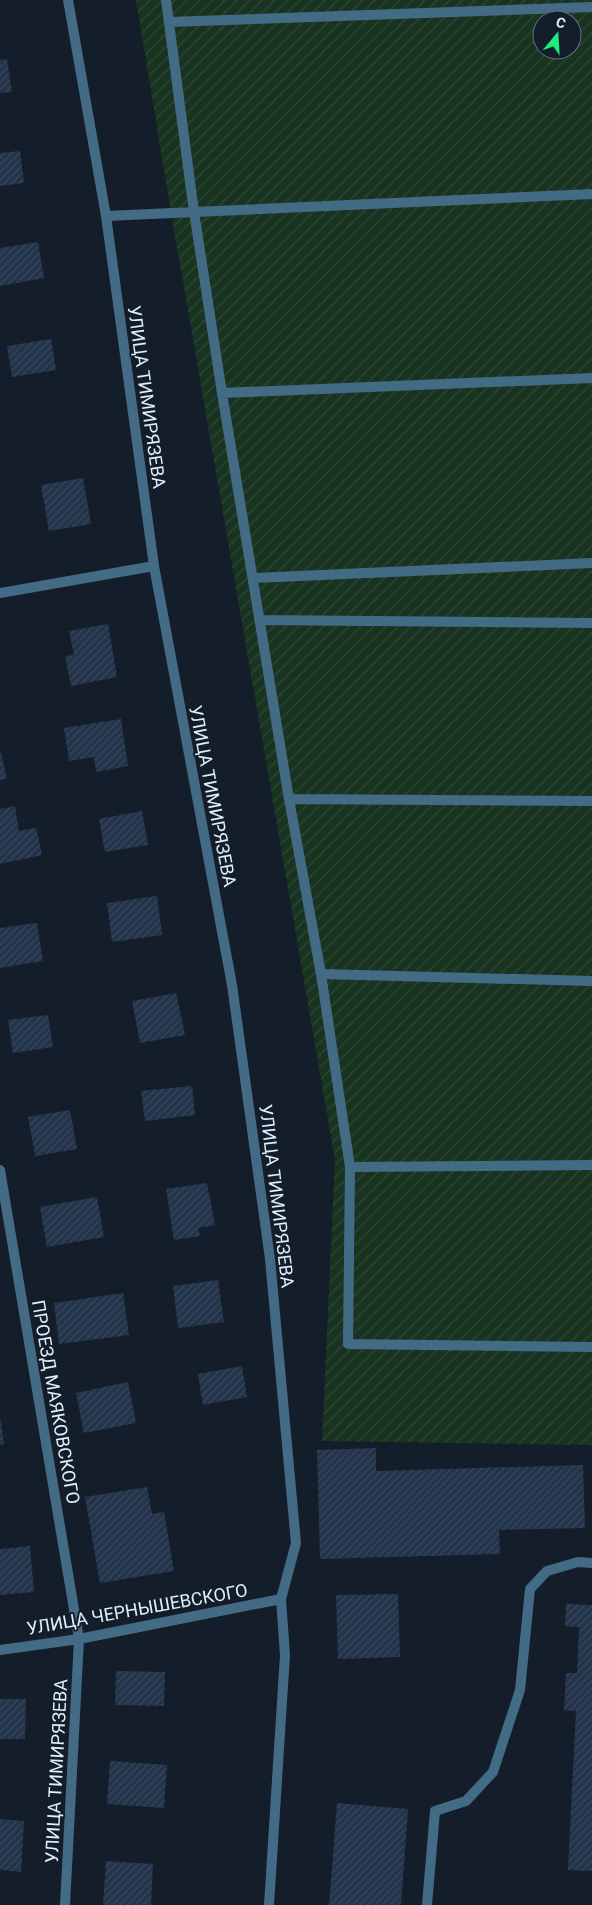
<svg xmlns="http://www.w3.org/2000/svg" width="592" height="1905" font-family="Roboto,sans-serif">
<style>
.garden{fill:url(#garden-furrows);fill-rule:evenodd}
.building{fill:url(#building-hatch)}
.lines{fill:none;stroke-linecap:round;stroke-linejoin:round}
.service{stroke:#446b85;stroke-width:10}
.minor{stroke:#446b85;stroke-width:10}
.labels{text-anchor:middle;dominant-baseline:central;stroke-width:4;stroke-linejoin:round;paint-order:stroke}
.street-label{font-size:18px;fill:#e0effc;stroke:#141e2a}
</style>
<defs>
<pattern id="garden-furrows" width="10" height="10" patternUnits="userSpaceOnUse" patternTransform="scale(1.25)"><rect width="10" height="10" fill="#183421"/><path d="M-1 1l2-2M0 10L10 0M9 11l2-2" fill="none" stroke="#2e4837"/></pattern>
<pattern id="building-hatch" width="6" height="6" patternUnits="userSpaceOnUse" patternTransform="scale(1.25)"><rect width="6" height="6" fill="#22334a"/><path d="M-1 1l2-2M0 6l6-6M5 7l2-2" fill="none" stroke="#37475c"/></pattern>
</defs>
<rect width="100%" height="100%" fill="#141e2a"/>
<path class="garden" d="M136,0h456v1445l-270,-4 13,-281 -164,-948zM542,20h30v30h-30z"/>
<path class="building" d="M7,59l5,33 -12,1v-33z
M20,151l4,32 -24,3v-33z
M38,242l6,36 -44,8v-38z
M51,339l5,31 -44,7 -5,-31z
M83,478l8,46 -42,7 -8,-46z
M108,624l9,53 -46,9 -6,-30 9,-1 -5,-24z
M121,719l7,47 -32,6 -2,-15 -25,4 -5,-33z
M0,749l7,30 -7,1z
M15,806l4,25 17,-3 6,27 -42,9v-55z
M142,811l6,34 -43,7 -6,-33z
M157,896l5,39 -50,7 -5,-39z
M37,923l6,38 -43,7v-40z
M176,993l9,42 -45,8 -8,-42z
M48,1015l5,32 -40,6 -5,-33z
M192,1086l3,29 -50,6 -4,-30z
M70,1110l7,39 -42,7 -7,-39z
M207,1183l8,42 -17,3 2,8 -26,4 -8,-51z
M97,1197l7,40 -57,10 -7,-40z
M218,1280l6,42 -46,6 -5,-42z
M123,1293l6,42 -70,9 -5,-41z
M242,1366l5,31 -44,8 -5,-31z
M128,1382l8,41 -52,10 -8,-40z
M0,1416l4,28 -4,1z
M376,1448v23l207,-6 2,63 -86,2 1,24 -180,5 -3,-109z
M147,1487l5,27 12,-2 10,59 -74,12 -15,-86z
M30,1546l4,46 -34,3v-46z
M398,1594l2,63 -62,2 -2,-64z
M566,1604l26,1v266l-24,-1 8,-159 -12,-1 2,-37h11l2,-46 -14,-1z
M116,1671l49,1 -1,34 -49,-1z
M0,1699h26l-1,40h-25z
M110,1761l57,4 -3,43 -57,-4z
M337,1803l71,6 -7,96h-72z
M0,1819l24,2 -3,51 -21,-2z
M106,1861l47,3 -2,41h-48z"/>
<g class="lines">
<path class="service" d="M166,0l28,212 28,181 67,406 32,175 29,193 -2,177 244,3
M169,22l423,-15
M106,216l486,-22
M222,393l370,-15
M253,578l339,-15
M260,620l332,3
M289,799l303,2
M321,974l271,7
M350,1167l242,-2
M427,1905l8,-94 31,-10 27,-29 27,-82 10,-101 17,-18 31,-9 14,1"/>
<path class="minor" d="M68,0l38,216 48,350 78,419 38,274 26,284 -15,56 4,56 -16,250
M0,593l154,-27
M0,1170l79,469 -14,266
M0,1650l79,-11 202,-40"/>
</g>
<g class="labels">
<g class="street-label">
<text transform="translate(147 397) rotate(82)">УЛИЦА ТИМИРЯЗЕВА</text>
<text transform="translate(213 796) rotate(79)">УЛИЦА ТИМИРЯЗЕВА</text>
<text transform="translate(277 1196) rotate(83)">УЛИЦА ТИМИРЯЗЕВА</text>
<text transform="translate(56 1402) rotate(80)">ПРОЕЗД МАЯКОВСКОГО</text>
<text transform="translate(137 1609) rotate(-10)">УЛИЦА ЧЕРНЫШЕВСКОГО</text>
<text transform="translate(56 1771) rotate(-87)">УЛИЦА ТИМИРЯЗЕВА</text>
</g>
</g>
<g transform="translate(557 35) rotate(18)"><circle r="24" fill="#141e2a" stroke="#66727e"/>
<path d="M0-4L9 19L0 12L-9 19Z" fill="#1fea7c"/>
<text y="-8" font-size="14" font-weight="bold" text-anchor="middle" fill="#e0effc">С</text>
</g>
</svg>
